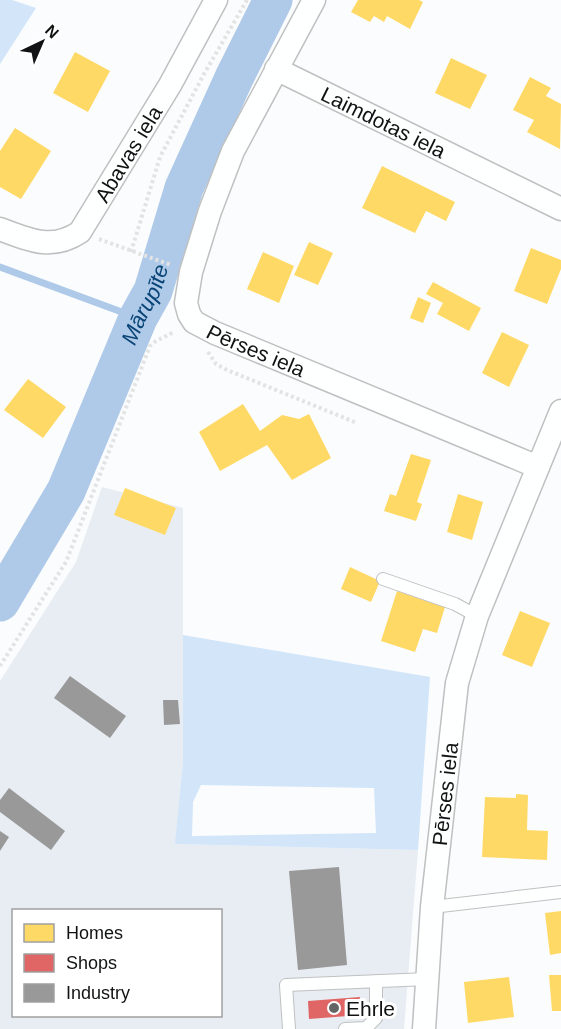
<svg xmlns="http://www.w3.org/2000/svg" width="561" height="1029" font-family="Helvetica,sans-serif">
<style>
.built{fill:#e8edf3;fill-rule:evenodd}
.green{fill:#d2e5f9;fill-rule:evenodd}
.homes{fill:#ffd966}
.shops{fill:#e06666}
.industry{fill:#999}
.lines{fill:none;stroke-linecap:round;stroke-linejoin:round}
.stream{stroke:#afcae8;stroke-width:7}
.river{stroke:#afcae8;stroke-width:39}
.lane-casing{stroke:#bfc0c1;stroke-width:14}
.street-casing{stroke:#bfc0c1;stroke-width:25}
.path{stroke:#e3e3e4;stroke-width:4;stroke-dasharray:3 3;stroke-linecap:butt}
.lane{stroke:#feffff;stroke-width:12}
.street{stroke:#feffff;stroke-width:22}
.poi-dot{fill:#636465;stroke:#fff;stroke-width:2}
.labels{text-anchor:middle;dominant-baseline:central;stroke-width:6;stroke-linejoin:round;paint-order:stroke}
.street-label{font-size:21px;fill:#111213;stroke:#fff}
.poi-label{font-size:21px;fill:#111213;stroke:#fff;text-anchor:start}
.water-label{font-size:22px;font-style:italic;fill:#094477;stroke:#fff}
</style>
<rect width="100%" height="100%" fill="#fafcfd"/>
<path class="built" d="M102,487l81,21v253l-7,83 242,6 -14,179h-404v-348l76,-119zM14,910h206v106h-206z"/>
<path class="green" d="M0,0h12l24,8 -36,56z
M183,635l247,42 -12,173 -243,-6 8,-83zM201,785l173,3 2,45 -184,3 1,-34z"/>
<path class="homes" d="M358,0h61l4,2 -13,27 -23,-13 -3,6 -10,-6 -4,6 -19,-10z
M75,52l35,19 -22,41 -35,-19z
M451,58l36,17 -17,34 -35,-16z
M530,77l21,11 -5,8 15,8 -1,45 -33,-17 7,-12 -21,-10z
M15,128l36,23 -30,48 -21,-12v-36z
M382,166l73,36 -9,19 -20,-10 -11,22 -53,-25z
M309,242l24,11 -15,32 -24,-10z
M531,248l30,12v9l-14,35 -33,-13z
M263,252l31,14 -15,37 -32,-14z
M433,282l48,26 -12,23 -32,-17 6,-11 -17,-9z
M418,297l13,6 -8,20 -13,-5z
M502,332l27,13 -20,42 -27,-14z
M28,379l38,28 -23,31 -39,-28z
M243,404l17,27 22,-16 17,4 10,-5 22,44 -39,22 -25,-35 -47,26 -21,-39z
M411,454l20,6 -14,42 5,2 -6,17 -32,-10 6,-17 6,2z
M125,488l51,20 -11,27 -51,-20z
M458,494l25,8 -11,38 -25,-8z
M350,567l30,14 -9,21 -30,-13z
M397,591l48,16 -8,26 -14,-4 -8,23 -34,-11z
M520,611l30,12 -18,44 -30,-12z
M516,794l12,1 -1,35 21,1 -1,29 -65,-3 3,-60 31,1z
M561,911v42l-11,2 -5,-42z
M549,975h12v36h-9z
M509,977l5,40 -46,6 -4,-41z"/>
<path class="shops" d="M360,997l1,18 -52,4 -1,-18z"/>
<path class="industry" d="M70,676l56,40 -16,22 -56,-40z
M163,700h15l2,24 -16,1z
M9,788l56,43 -14,19 -51,-38v-12z
M0,831l9,6 -9,14z
M339,867l8,98 -49,5 -9,-99z"/>
<g class="lines">
<path class="stream" d="M0,267l138,51"/>
<path class="river" id="s1" d="M0,602l66,-111 72,-173 15,-27 31,-103 50,-110 39,-78"/>
<g class="lane-casing">
<path id="lane" d="M383,579l72,25 22,12
M432,907l129,-15
M289,1029l-3,-44 142,-6
M345,1029l21,-1 10,-10v-37"/>
</g>
<g class="street-casing">
<g id="street">
<path id="s2" d="M314,0l-81,151 -23,60 -19,61 -5,31 3,11 5,8 21,11 323,134"/>
<path id="s3" d="M276,69l285,140"/>
<path id="s4" d="M0,229c29,11 52,22 80,3l90,-147 46,-85"/>
<path id="s5" d="M424,1029l8,-122 25,-224 20,-67 84,-205"/>
</g>
</g>
<path class="path" d="M99,239l72,26
M131,252l29,-95 44,-83 43,-74
M208,352l8,12 11,6 130,53
M0,666l66,-104 84,-216 6,-5 18,-9"/>
<use href="#lane" class="lane"/>
<use href="#street" class="street"/>
</g>
<circle class="poi-dot" cx="334" cy="1008" r="6"/>
<g class="labels">
<g class="street-label">
<text stroke="none"><textPath href="#s3" startOffset="120">Laimdotas iela</textPath></text>
<text stroke="none"><textPath href="#s4" startOffset="176">Abavas iela</textPath></text>
<text stroke="none"><textPath href="#s2" startOffset="420">Pērses iela</textPath></text>
<text stroke="none"><textPath href="#s5" startOffset="236">Pērses iela</textPath></text>
</g>
<g class="poi-label">
<text x="346" y="1008">Ehrle</text>
</g>
<g class="water-label">
<text stroke="none"><textPath href="#s1" startOffset="332">Mārupīte</textPath></text>
</g>
</g>
<rect x="12" y="909" width="210" height="108" fill="#ffffff" stroke="#a0a0a1" stroke-width="1.5"/>
<rect x="24" y="924" width="30" height="18" fill="#ffd966" stroke="#a0a0a1" stroke-width="1.5"/>
<text x="66" y="939" font-size="18" fill="#111213">Homes</text>
<rect x="24" y="954" width="30" height="18" fill="#e06666" stroke="#a0a0a1" stroke-width="1.5"/>
<text x="66" y="969" font-size="18" fill="#111213">Shops</text>
<rect x="24" y="984" width="30" height="18" fill="#999999" stroke="#a0a0a1" stroke-width="1.5"/>
<text x="66" y="999" font-size="18" fill="#111213">Industry</text>
<g transform="translate(42 42) rotate(44)" stroke="#ffffff" stroke-width="4.5" paint-order="stroke">
<path d="M0-4.5L10 22L0 15L-10 22Z" fill="#111213"/>
<text y="-9" font-size="16" font-weight="bold" text-anchor="middle" fill="#111213">N</text>
</g>
</svg>
